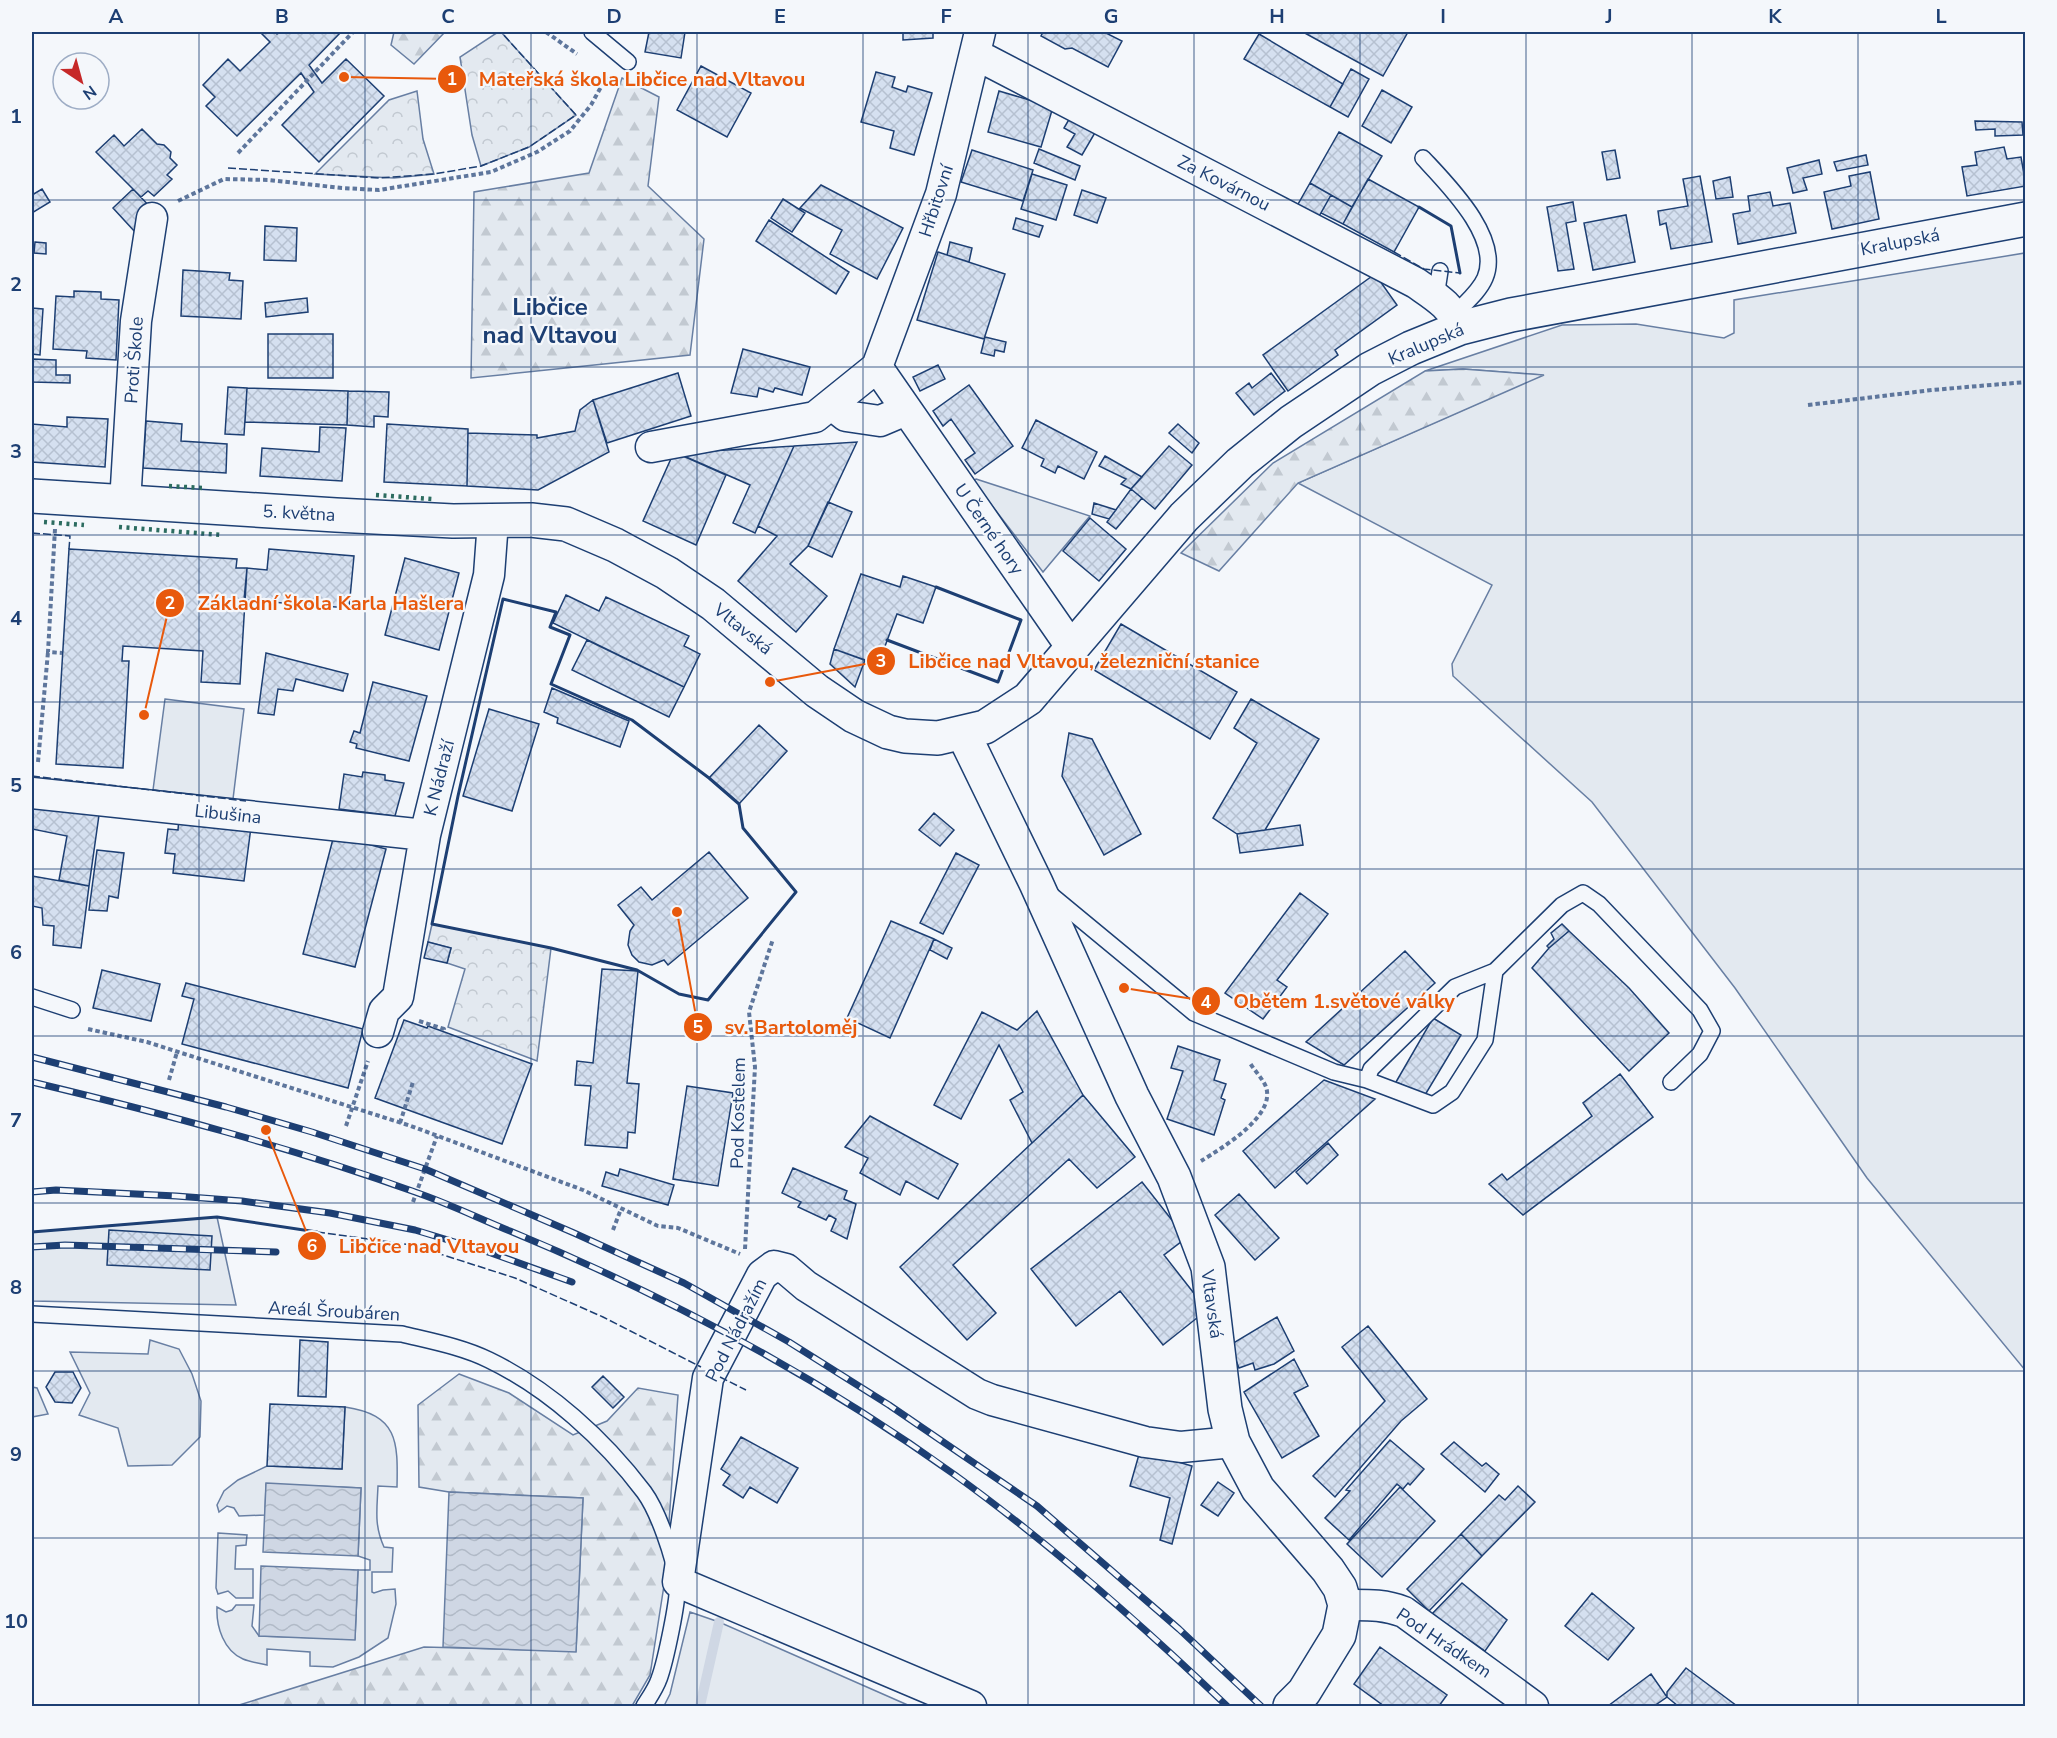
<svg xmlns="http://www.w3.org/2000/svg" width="2057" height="1738" font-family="'Nunito Sans',sans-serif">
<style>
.green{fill:#e3e9f0;stroke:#687fa3;stroke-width:1.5}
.forest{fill:url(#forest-firs);stroke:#687fa3;stroke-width:1.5}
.park{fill:url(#park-crowns);stroke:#687fa3;stroke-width:1.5}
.water{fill:url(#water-waves);stroke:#687fa3;stroke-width:1.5}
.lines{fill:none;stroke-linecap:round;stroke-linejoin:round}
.stream{stroke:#cfd7e4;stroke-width:10}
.building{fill:url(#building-cross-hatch);stroke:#1d3f73;stroke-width:1.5}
.service-casing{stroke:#1d3f73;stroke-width:18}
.minor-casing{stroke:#1d3f73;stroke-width:33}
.tertiary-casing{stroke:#1d3f73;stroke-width:36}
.path{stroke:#5e769c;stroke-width:4;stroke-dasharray:4.5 3;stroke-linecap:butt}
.service{stroke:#f4f7fb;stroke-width:15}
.minor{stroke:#f4f7fb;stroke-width:30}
.tertiary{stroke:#f4f7fb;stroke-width:33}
.rail-casing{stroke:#1d3f73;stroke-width:7}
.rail{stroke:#f4f7fb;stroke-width:4.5;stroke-dasharray:14;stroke-linecap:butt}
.hedge{stroke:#2c6c60;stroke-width:4.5;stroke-dasharray:3 4.5;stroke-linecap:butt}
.fence{stroke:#1d3f73;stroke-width:1.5;stroke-dasharray:8 3;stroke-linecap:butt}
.wall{stroke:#1d3f73;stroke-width:3}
.grid{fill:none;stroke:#1d3f73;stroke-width:1.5;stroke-opacity:0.55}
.labels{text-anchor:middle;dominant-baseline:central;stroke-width:4.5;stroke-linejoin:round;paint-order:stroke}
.street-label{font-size:18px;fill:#1d3f73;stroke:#f4f7fb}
.district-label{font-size:24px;font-weight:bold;fill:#1d3f73;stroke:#f4f7fb}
.leader{fill:none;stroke:#e8590c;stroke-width:2}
.callout-dot{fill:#e8590c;stroke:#f4f7fb;stroke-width:2}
.mark-label{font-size:18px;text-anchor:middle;font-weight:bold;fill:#fff}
.callout-label{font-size:20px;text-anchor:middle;font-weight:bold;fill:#e8590c;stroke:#f4f7fb;stroke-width:4.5;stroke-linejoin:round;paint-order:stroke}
.neatline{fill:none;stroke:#1d3f73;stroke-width:2}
.grid-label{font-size:20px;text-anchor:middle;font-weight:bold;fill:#1d3f73}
</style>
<defs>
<pattern id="forest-firs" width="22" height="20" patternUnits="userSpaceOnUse" patternTransform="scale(1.5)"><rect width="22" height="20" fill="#e3e9f0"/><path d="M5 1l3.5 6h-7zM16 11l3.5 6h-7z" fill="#c2c9d1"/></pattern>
<pattern id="park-crowns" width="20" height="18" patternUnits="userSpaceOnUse" patternTransform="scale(1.5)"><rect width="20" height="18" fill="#e3e9f0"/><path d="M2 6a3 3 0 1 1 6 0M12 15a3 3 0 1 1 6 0" fill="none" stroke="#c2c9d1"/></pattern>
<pattern id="water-waves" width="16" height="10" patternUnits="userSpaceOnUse" patternTransform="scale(1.5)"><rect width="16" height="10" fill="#cfd7e4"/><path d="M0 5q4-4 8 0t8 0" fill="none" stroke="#b1bac7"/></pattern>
<pattern id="building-cross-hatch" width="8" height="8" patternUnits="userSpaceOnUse" patternTransform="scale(1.5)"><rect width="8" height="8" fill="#d5e0f0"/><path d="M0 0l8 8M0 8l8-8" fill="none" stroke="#b6c1d1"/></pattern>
</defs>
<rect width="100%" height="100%" fill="#f4f7fb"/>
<path class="green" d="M2025,253v1117l-158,-192 -132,-190 -143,-186 -139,-126 -1,-12 40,-79 -194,-102 244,-108 -79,-6 -38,2 137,-46 74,-1 88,14 10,-5v-33z
M976,479l114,37 -47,56 -70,-91z
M165,699l79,10 -11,90 -80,-9z
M217,1217l19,88 -204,-4v-69z
M150,1340l29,9 13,25 9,27 -1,36 -28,28 -44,1 -10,-38 -39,-13 11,-22 -20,-41 78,2z
M32,1387l5,1 11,26 -16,3z
M345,1407c53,8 53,34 52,80l-19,-1c-1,24 -4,39 6,61l9,1 -1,24h-20v20l2,1 9,-3 12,-1 1,15 -8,34 -29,19 -26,10 -23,-1v-14l-43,-3v16c-8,-2 -17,-3 -24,-6 -19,-8 -27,-32 -26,-52l9,5 6,-2 4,-5h18l-2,21 7,10 96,3 3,-69h12v-10l-12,-4 3,-68 -95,-4 -1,31 -26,1 -5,-8 -7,-2 -8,6 -2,-7 7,-14 14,-11 29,-14 75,3z
M218,1533l29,2 -1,10 -10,1 -1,23h18v29h-17l-8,-7 -10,3 -2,-6z
M690,1612l29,10 191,84h-246l6,-12z"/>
<path class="forest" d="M394,32h51l-31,32 -23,-19z
M622,78l37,19 -11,89 56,53 -14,116 -219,23 3,-186 115,-19z
M1463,369l81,6 -246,108 -79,88 -38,-18 92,-90 152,-92z
M459,1374l50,19 64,42 34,-14 31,-33 40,7 -13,184 -15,96 -18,31h-396l188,-59 152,4 7,-153 -134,-6 -30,-5 -1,-82z"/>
<path class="park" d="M498,32h3l75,83 -47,32 -48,19 -9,-31 -12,-78z
M417,91l6,48 11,35 -40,4 -79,-4 74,-74z
M432,924l119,24 -14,113 -89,-34 17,-58 -18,-6 4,-15 -23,-6z"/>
<path class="water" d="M266,1483l95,5 -3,68 -95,-4z
M449,1492l134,6 -7,154 -133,-5z
M261,1566l97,4 -3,70 -96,-4z"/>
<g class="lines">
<path class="stream" d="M700,1706l19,-84"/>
</g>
<path class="building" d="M260,32h15l2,2 2,-2h62l-32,33 13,18 24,-24 38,37 -65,66 -37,-37 32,-33 -13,-19 -64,63 -31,-30 9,-9 -12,-12 25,-26 12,12 30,-29z
M649,32h36l-4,26 -36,-6z
M903,32h30v6l-30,2z
M1043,32h61l18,9 -14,26 -36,-19 -7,1 -24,-13z
M1303,32h105l-25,44z
M1259,34l84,50 -13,23 -86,-48z
M701,66l50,27 -24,44 -50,-27z
M1351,69l18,10 -21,38 -18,-10z
M876,72l19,5 -3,10 14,5 2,-6 24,7 -18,62 -24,-7 4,-17 -33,-9z
M1382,90l30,17 -21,36 -29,-17z
M999,91l54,16 -12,40 -53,-15z
M1071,116l25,15 -14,24 -15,-8 8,-13 -11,-6z
M1975,121l47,1 1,13 -28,1v-7l-19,1z
M142,129l15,15 7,1 7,7 -1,6 7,7 -10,10 5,4 -18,17 -6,-5 -7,6 -45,-45 18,-17 10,11z
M1339,132l43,24 -30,51 -42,-24z
M2004,147l3,12 14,-2 5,29 -59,10 -5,-29 15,-2 -2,-13z
M1039,149l41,17 -5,14 -41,-17z
M972,150l61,20 -10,31 -62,-19z
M1615,150l5,28 -13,2 -5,-28z
M1866,155l2,10 -31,6 -3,-9z
M1819,160l3,14 -19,4 4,12 -14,3 -6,-25z
M1870,172l9,47 -47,10 -8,-37 27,-6 -2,-10z
M1032,174l35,11 -11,35 -35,-11z
M1700,176l12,66 -41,7 -5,-26 -6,2 -2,-14 30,-5 -5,-27z
M1730,177l3,20 -17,2 -3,-18z
M1368,179l51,28 -25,45 -51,-28z
M1310,183l21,12 -13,23 -21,-12z
M821,185l82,43 -26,51 -47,-25 12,-24 -42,-22z
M42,189l8,13 -18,11v-18z
M133,189l22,23 -20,20 -22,-24z
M1082,190l24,8 -9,25 -23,-8z
M1770,192l3,14 17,-3 6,30 -58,11 -5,-30 17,-3 -2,-15z
M1331,195l21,12 -9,17 -22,-11z
M783,199l22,14 -13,19 -21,-14z
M1573,202l3,19 -10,2 8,46 -16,2 -11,-64z
M1626,215l9,47 -42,8 -9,-47z
M1016,218l27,8 -4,11 -26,-8z
M769,220l80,52 -13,22 -80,-53z
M265,226l32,2 -1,33 -32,-1z
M35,242l11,1v11l-12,-1z
M950,242l22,6 -3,14 -22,-7z
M938,252l67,22 -21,65 -67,-19z
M183,270l47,3 -1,7 14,1 -2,38 -60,-3z
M1375,274l22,31 -62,45 3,5 -50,36 -25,-36z
M74,291l27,1v7l18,1 -3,60 -30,-2 1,-7 -34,-2 3,-53 18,1z
M307,298l1,14 -42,5 -1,-14z
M32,308l11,1 -3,46 -8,-1z
M268,334h65v44h-65z
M985,337l21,5 -2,10 -9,-2 -1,6 -13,-3z
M743,349l67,18 -8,28 -27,-7 -2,4 -14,-4 -2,9 -26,-4z
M32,359l24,1v15h14v8l-38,-1z
M938,365l7,14 -25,12 -7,-14z
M678,373l13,43 -84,27 -14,-43z
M1271,373l14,18 -31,24 -18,-22 13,-10 3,5z
M969,385l44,61 -38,28 -10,-14 10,-7 -24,-34 -8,7 -10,-15z
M228,387l19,1 -3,47 -19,-1z
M247,388l101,3 -1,34 -102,-3z
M348,391l41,1 -1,25 -14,-1v11l-27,-2z
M593,400l16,52 -71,38 -71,-4 1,-53 69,2v3l38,-7 5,-21z
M67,417l41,2 -3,48 -73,-5v-38l35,3z
M1036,420l61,32 -13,27 -26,-13 -3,7 -14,-7 3,-7 -22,-11z
M146,421l36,3 -1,17 46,3 -1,29 -83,-5z
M387,424l81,5 -1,57 -83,-4z
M1178,424l21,19 -7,10 -23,-20z
M320,427l26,1 -4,53 -82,-5 2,-28 57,4z
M857,442l-49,104 -18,18 37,32 -31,36 -58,-51 39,-45 -19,-10 36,-80z
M794,446l-39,87 -22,-10 17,-38 -73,-32z
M1169,446l23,19 -37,44 -24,-20z
M674,452l52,23 -30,70 -53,-24z
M1105,456l37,21 -11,12 -10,-5 5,-5 -27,-13z
M1131,489l11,9 -26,31 -9,-7z
M828,502l24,10 -20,45 -24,-11z
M1094,503l22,7 -7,9 -17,-5z
M1090,518l36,31 -27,32 -36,-30z
M69,549l168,10 -1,9h11l-7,116 -39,-2 2,-31 -80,-5 -1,15h7l-6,107 -67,-4z
M269,549l85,7 -5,52 -105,-8 3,-32 20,2z
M405,558l54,15 -20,77 -54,-15z
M861,574l39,13 3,-11 33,11 -13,36 -26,-9 -19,51 -44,-16z
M566,595l33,16 7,-14 83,39 -5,10 16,8 -16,33 -131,-64z
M1121,624l116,68 -27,47 -116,-69z
M587,640l97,47 -15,30 -97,-47z
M834,649l31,11 -10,27 -25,-23z
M266,653l82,21 -5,17 -47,-12 -3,12 -15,-2 -4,26 -16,-2z
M373,682l54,14 -18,65 -53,-13 1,-4 -7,-2 4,-11 6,2z
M552,688l77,33 -9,26 -63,-24 1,-5 -14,-6z
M1251,699l68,40 -54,91 -28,4 -24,-16 44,-75 -23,-15z
M489,709l50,15 -27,87 -49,-15z
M759,725l28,26 -48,53 -30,-26z
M1069,733l23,6 49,95 -37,21 -42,-79z
M363,772l22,3v5l19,3 -9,33 -56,-7 5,-35 18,3z
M32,801l68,7 -11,78 -30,-6 8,-44 -35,-7z
M934,813l20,17 -14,16 -21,-16z
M179,818l72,9 -7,54 -71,-8 2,-19 -10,-1 3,-24 10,1z
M1300,825l3,20 -63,8 -3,-19z
M334,835l52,14 -31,118 -52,-13z
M97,850l27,3 -6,45 -9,-2 -2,15 -18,-1z
M709,852l39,46 -80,67 -4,-5 -12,5 -13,-3 -7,-7 -4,-10 2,-14 4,-6 -16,-20 23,-18 11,13z
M956,853l23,12 -36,69 -23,-11z
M32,876l57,10 -8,62 -28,-3 1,-19 -11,-1 -1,-17 -10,-2z
M1300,893l28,21 -51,66 10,7 -24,32 -38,-26z
M891,921l43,18 -44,99 -43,-20z
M1562,924l7,7 -20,17 -2,-2 7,-7 -3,-6z
M1569,931l60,57 40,45 -40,38 -97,-103 17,-20z
M934,939l18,9 -5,11 -17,-9z
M428,942l23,6 -4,15 -23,-5z
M1405,951l30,32 -91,82 -38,-23z
M602,969l36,2 -11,112 12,1 -4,49 -7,-1 -1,16 -42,-3 6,-59 -16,-1 2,-24 16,2z
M102,970l58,14 -9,37 -58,-13z
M186,983l177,46 -15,59 -166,-44 12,-45 -12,-3z
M1037,1011l46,84 -51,48 -22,-43 13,-8 -24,-47 -38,74 -27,-14 48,-93 35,18z
M1433,1018l28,17 -36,60 -29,-13z
M404,1020l23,8 1,-2 104,38 -30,80 -127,-46z
M1178,1046l42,14 -6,20 12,4 -5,14 4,2 -11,35 -47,-16 16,-48 -12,-3z
M1620,1074l33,43 -130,98 -34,-31 13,-10 5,6 85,-64 -9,-13z
M1324,1080l51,19 -100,89 -32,-37z
M687,1086l46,7 -15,93 -45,-7z
M1083,1095l52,62 -38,31 -28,-29 -116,106 43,48 -29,27 -67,-73z
M870,1116l88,48 -20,35 -32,-18 -6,14 -40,-22 8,-15 -23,-11z
M1328,1143l10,12 -31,29 -11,-12z
M793,1168l54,23 -3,8 12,5 -9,35 -16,-8 5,-12 -7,-4 -3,5 -28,-13 3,-5 -19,-9z
M620,1169l54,16 -6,20 -66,-19 4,-14 12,4z
M1142,1182l44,56 -22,17 43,55 -44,35 -43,-54 -44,35 -45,-57z
M1239,1194l40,44 -24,22 -40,-45z
M109,1230l103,6 -2,34 -103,-5z
M1277,1317l17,34 -20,13 -19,6 -2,-7 -14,5 -9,-23z
M1368,1326l59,73 -26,22 -66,76 -22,-21 72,-75 -43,-54z
M300,1340l28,2 -2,55 -28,-1z
M1294,1359l14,27 -14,7 25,43 -37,22 -38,-66z
M55,1372h18l8,16 -9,15 -17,-1 -9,-15z
M603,1376l21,21 -11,11 -21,-21z
M270,1404l75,3 -3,62 -75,-3z
M741,1437l57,31 -21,35 -27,-16 -7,11 -20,-13 7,-10 -9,-6z
M1390,1440l34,29 -14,16 -2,-2 -5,6 -6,-5 -48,56 -24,-22 25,-27 -4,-1z
M1454,1442l28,24 4,-3 13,11 -14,18 -44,-38z
M1140,1451l52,15 -20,78 -12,-4 10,-42 -40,-12z
M1218,1482l16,11 -16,23 -17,-11z
M1518,1486l17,16 -53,54 -21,-22 38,-39 6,5z
M1400,1487l35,34 -53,56 -35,-33z
M1461,1534l21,22 -53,55 -22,-22z
M1462,1583l45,37 -22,31 -53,-37z
M1592,1593l42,35 -26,32 -43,-34z
M1380,1647l67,48 -8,11h-55l-30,-22z
M1686,1668l51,38h-59l-11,-9v-5z
M1651,1674l16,23 -13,9h-46z"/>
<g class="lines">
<g class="service-casing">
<path id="service" d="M592,32l36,30
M1423,158c25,27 79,80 62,120 -6,14 -20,25 -30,36
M1436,297l4,-26
M1050,894l144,119 140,59 33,8 66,25 19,-13 33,-52 10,-69
M32,997l40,13
M1367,1080l4,-11 84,-82 40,-16 67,-66 21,-12 16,11 101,106 12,21 -12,23 -29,28
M32,1314l370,20c29,7 61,13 87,26 60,29 115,79 155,132 14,19 30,65 33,89 3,14 -12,82 -18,98 -3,9 -10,19 -15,27"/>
</g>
<g class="minor-casing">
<path id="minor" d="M975,54l441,229c20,14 35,22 44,45
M877,367l64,-173 39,-162
M877,367l195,281
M832,405l14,11 34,5 26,-11
M651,447l164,-30 62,-50
M125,503l11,-182 16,-103
M32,793l393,42
M378,1032l6,-21 14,-14 27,-162 64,-260 4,-54
M1345,1605c21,0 39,-1 59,7l129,94
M971,1706l-293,-124 30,-204 54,-103 12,-9 12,3 20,17 171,108 15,6 153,42 36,5 52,-5"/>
</g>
<g class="tertiary-casing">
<path id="tertiary" d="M32,496l304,19 117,6 78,-1 35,4 49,21 52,28 46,31 104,87 37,25 34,16 17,4 33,2 47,-11 43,-28 156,-182 56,-54 51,-41 79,-53 41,-21 49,-20 51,-13 515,-96
M963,733l73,150 96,213 42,81 34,90 17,142 8,33 25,47 70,81 12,18 5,17 -6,30 -35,57 -14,14"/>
</g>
<path class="path" d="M546,32l31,22
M238,153l115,-121
M178,201l46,-22 45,1 73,8 37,2 112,-18 46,-20 33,-21 21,-26 16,-29
M1808,405l124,-15 94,-8
M55,529l-7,123 14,1
M38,762l10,-110
M419,1021l25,8v2
M88,1029l59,13 264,84 172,64 75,36 20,2 62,26
M169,1080l8,-28
M400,1123l13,-41
M346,1126l22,-65
M1201,1161c21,-13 75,-45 65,-74 -3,-8 -12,-17 -16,-24
M413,1202l24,-66
M613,1230l8,-21
M745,1249l10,-182 -6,-55 24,-73"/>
<use href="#service" class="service"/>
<use href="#minor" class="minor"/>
<use href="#tertiary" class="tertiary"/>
<g class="rail-casing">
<path id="rail" d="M32,1057l194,50 86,25 113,37 149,64 110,50 105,59 100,63 148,101 142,123 82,77
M32,1082c129,31 258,65 383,110 32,11 63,26 95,39 157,65 307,145 445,244 97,70 186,149 272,231
M32,1192l24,-2 120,6 66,5 88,12 85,17 76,23 81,29
M32,1247l33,-2 211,7"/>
</g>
<use href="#rail" class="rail"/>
<path class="hedge" d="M169,486l33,2
M376,495l56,4
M44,522l40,3
M119,527l103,8"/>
<path class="fence" d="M228,168l151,10 55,-4 47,-8 48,-19 47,-32 -75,-83
M1394,252l30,17 36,4
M32,533l38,3 -1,13
M32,776l214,25
M317,1232l95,13 103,33 88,39 98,50
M720,1377l26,13"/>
<path class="wall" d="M1419,207l32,19 9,47
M503,599l53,13 -6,15 20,8 -19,49 81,36 77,58 30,26 4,24 53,64 -88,108 -29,-6 -42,-24 -86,-22 -119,-24 26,-128z
M887,640l111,42 23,-62 -85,-33
M32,1232l185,-15 100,15"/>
</g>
<path class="grid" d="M199,32v1674M365,32v1674M531,32v1674M697,32v1674M863,32v1674M1028,32v1674M1194,32v1674M1360,32v1674M1526,32v1674M1692,32v1674M1858,32v1674M32,200h1994M32,367h1994M32,535h1994M32,702h1994M32,869h1994M32,1036h1994M32,1203h1994M32,1371h1994M32,1538h1994"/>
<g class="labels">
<g class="street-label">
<text transform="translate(1224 183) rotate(27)">Za Kovárnou</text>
<text transform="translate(936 201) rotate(-72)">Hřbitovní</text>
<text transform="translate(1900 242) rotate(-11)">Kralupská</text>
<text transform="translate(1426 344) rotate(-23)">Kralupská</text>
<text transform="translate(134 360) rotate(-86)">Proti Škole</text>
<text transform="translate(299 513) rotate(3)">5. května</text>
<text transform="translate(989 529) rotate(55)">U Černé hory</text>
<text transform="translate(743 629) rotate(39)">Vltavská</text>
<text transform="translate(439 778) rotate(-76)">K Nádraží</text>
<text transform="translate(228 814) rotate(6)">Libušina</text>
<text transform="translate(738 1113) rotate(-89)">Pod Kostelem</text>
<text transform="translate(1212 1304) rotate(82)">Vltavská</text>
<text transform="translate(334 1311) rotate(3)">Areál Šroubáren</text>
<text transform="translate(736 1330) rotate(-63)">Pod Nádražím</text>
<text transform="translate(1444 1643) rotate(34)">Pod Hrádkem</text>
</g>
<g class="district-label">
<text x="550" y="307">Libčice<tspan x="550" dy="28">nad Vltavou</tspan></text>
</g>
</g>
<path class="leader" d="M344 77L452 79M144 715L170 603M770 682L881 661M1124 988L1206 1001M677 912L698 1027M266 1130L312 1246"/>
<g class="callout-dot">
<circle cx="344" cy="77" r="6"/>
<circle cx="144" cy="715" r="6"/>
<circle cx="770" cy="682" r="6"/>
<circle cx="1124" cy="988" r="6"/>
<circle cx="677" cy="912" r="6"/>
<circle cx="266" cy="1130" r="6"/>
<circle cx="452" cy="79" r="15"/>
<circle cx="170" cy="603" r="15"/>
<circle cx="881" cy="661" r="15"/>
<circle cx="1206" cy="1001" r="15"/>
<circle cx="698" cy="1027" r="15"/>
<circle cx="312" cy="1246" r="15"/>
</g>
<g class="mark-label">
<text x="452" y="85">1</text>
<text x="170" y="609">2</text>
<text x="881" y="667">3</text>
<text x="1206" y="1008">4</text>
<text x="698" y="1033">5</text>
<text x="312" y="1252">6</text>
</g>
<g class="callout-label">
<text x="642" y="86">Mateřská škola Libčice nad Vltavou</text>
<text x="331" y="610">Základní škola Karla Hašlera</text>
<text x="1084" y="668">Libčice nad Vltavou, železniční stanice</text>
<text x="1344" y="1008">Obětem 1.světové války</text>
<text x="791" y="1034">sv. Bartoloměj</text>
<text x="429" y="1253">Libčice nad Vltavou</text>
</g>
<rect width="2057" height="1738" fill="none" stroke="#f4f7fb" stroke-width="66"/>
<g transform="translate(81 81) rotate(144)"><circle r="28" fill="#f4f7fb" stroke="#9eadc5" stroke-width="1.5"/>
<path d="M0-4.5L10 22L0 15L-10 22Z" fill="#c62828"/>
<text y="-9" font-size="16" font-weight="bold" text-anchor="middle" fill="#1d3f73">N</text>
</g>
<rect x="33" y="33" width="1991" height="1672" class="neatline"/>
<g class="grid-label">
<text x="116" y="23">A</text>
<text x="282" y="23">B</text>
<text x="448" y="23">C</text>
<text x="614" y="23">D</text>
<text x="780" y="23">E</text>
<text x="946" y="23">F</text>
<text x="1111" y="23">G</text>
<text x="1277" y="23">H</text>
<text x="1443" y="23">I</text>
<text x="1609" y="23">J</text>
<text x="1775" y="23">K</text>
<text x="1941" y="23">L</text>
<text x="16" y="123">1</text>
<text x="16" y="291">2</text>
<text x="16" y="458">3</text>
<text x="16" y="625">4</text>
<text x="16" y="792">5</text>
<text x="16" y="959">6</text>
<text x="16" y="1127">7</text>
<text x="16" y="1294">8</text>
<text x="16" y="1461">9</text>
<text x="16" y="1628">10</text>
</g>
</svg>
